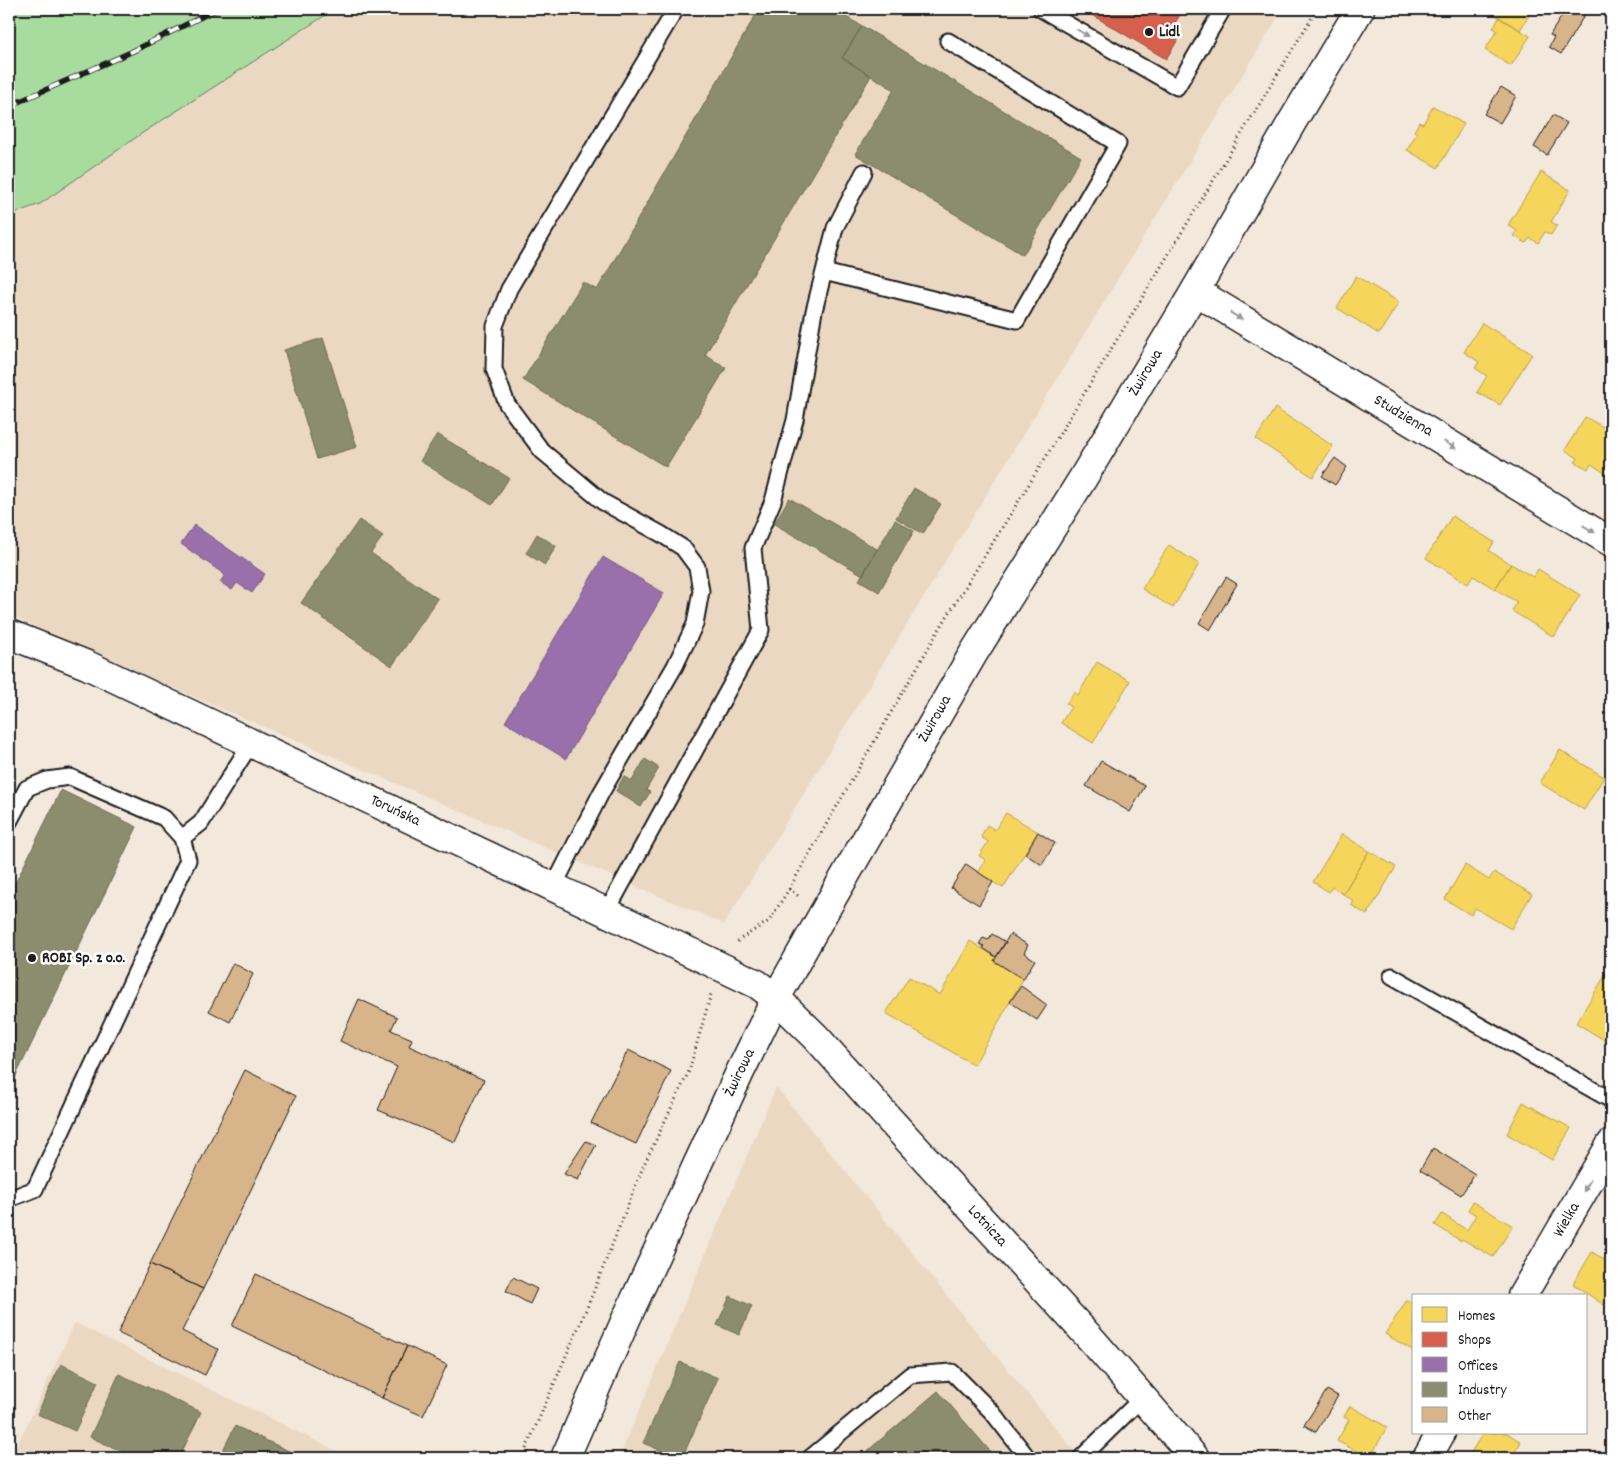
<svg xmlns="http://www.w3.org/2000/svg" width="1620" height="1467" font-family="Dekko,sans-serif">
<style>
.built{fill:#ebd8c3}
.green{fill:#a8dc9e;stroke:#627c5d}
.homes{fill:#f6d55c;stroke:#b59e49}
.shops{fill:#d6604d;stroke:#9e4c3e}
.offices{fill:#9970ab;stroke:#745780}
.industry{fill:#8c8c6e;stroke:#6a6a55}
.building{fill:#d8b48a;stroke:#1c1c1c}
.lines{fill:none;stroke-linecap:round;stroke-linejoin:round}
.service-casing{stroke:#1c1c1c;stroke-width:19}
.minor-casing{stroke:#1c1c1c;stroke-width:31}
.tertiary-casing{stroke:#1c1c1c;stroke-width:31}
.path{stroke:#1c1c1c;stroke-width:3;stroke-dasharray:1 4;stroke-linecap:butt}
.service{stroke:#fff;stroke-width:15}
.minor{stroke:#fff;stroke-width:28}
.tertiary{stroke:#fff;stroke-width:28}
.rail-casing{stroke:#1c1c1c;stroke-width:5.5}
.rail{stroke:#fff;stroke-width:4;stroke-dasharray:11;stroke-linecap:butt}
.oneway{fill:#999}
.poi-dot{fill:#1c1c1c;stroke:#fff;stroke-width:2}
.labels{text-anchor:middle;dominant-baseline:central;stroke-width:5;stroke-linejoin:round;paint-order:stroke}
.poi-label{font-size:16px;font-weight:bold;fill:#1c1c1c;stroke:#fff;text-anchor:start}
.street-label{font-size:16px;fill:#1c1c1c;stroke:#fff}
</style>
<rect width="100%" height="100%" fill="#f3e8dc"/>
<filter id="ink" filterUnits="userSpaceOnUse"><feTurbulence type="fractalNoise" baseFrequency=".02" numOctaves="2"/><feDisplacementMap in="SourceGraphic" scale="10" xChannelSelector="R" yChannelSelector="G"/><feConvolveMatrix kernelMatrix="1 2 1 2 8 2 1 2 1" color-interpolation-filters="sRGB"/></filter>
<g filter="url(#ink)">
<path class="built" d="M9,9h1274l-559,915 -656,-281 -59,-29z
M776,1087l304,371h-461z
M75,1323l276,135h-340z"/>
<path class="green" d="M9,9h326l-191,123 -104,72 -31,11z"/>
<path class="homes" d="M1490,9h43l-13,21 -31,-19z
M1499,18l31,18 -19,30 -26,-16 12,-20 -4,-2z
M1433,106l31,18 -26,44 -31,-18 10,-17 -3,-2 3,-5 2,-4 4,2z
M1541,172l29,18 -19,32 6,3 -6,10 -6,-3 -7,11 -8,-5 -4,5 -12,-7 3,-5 -9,-6z
M1356,276l43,26 -20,32 -42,-26z
M1482,323l50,31 -32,51 -23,-13 10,-16 -12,-8 4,-6 -15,-10z
M1275,408l58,38 -20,31 -57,-38z
M1585,417l24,13 2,-3v50l-20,-13 -3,5 -13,-7 3,-4 -13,-8z
M1452,516l42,26 -5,9 22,13 -16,25 -22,-13 -5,8 -42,-26z
M1169,545l30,19 -26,44 -31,-19z
M1511,564l22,13 5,-8 42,26 -26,42 -42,-26 5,-9 -22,-13z
M1097,662l33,19 -37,62 -32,-20 10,-16 -5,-3 8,-12 4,3z
M1560,750l44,27 -20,33 -44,-27z
M1006,813l32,19 -35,56 -25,-15 8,-13 -7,-4 9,-14 -7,-5 6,-12 8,5z
M1342,834l27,17 -26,43 -11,-7 -3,5 -16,-10z
M1369,851l27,16 -29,48 -16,-10 3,-4 -11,-7z
M1465,865l24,15 5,-8 38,22 -21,35 -36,-21 -4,7 -26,-16z
M970,941l26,16 -2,4 29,18 -49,86 -88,-52 23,-36 31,18z
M1611,966v78l-35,-21z
M1523,1102l48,26 -19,32 -45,-26z
M1473,1202l40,24 -20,31 -31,-18 -1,2 -26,-16 7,-11 25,16 9,-15 -8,-5z
M1592,1252l19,12v30l-7,11 -31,-21z
M1407,1300l7,4v47l-29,-17z
M1350,1406l37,21 -17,31 -33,-17 12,-21 -5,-3z
M1483,1433h24l14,9 -10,16h-33l-8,-4z"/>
<path class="shops" d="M1082,9h102l-13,20 10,6 -15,24z"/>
<path class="offices" d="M194,525l71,49 -13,19 -15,-10 -5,7 -12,-8 5,-7 -44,-31z
M603,557l61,36 -98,166 -61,-37z"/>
<path class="industry" d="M759,9h73l30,17 -20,32 29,18 -166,279 21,13 -60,99 -143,-87 60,-98 14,8z
M862,26l219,131 -58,98 -168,-101 39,-64 -52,-32z
M323,338l34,109 -40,12 -33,-109z
M437,434l72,44 -17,27 -72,-44z
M914,488l27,16 -18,30 -27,-16z
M789,498l88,51 -14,26 -89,-51z
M359,520l24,16 -12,17 67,46 -46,67 -91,-63z
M895,520l19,11 -35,61 -20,-12z
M537,534l19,12 -11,19 -19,-12z
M645,759l14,9 -13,22 4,2 -9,15 -25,-16 8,-15 8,5z
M61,790l76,37 -128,263v-194z
M730,1296l22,10 -13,29 -22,-10z
M680,1362l38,16 -36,80h-4l-35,-15z
M61,1364l37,18 -23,49 -38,-17z
M119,1374l82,38 -22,46h-43l-46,-21z
M938,1391l58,67h-137z
M235,1426l69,32h-85z"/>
<path class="building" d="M1566,9h22l-27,45 -12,-7 5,-10 -4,-2z
M1501,87l15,9 -16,27 -16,-9z
M1553,115l14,8 -20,32 -13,-8z
M1335,458l12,9 -12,18 -13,-9z
M1226,577l11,7 -27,46 -11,-7z
M1101,761l44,25 -15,26 -44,-26z
M1038,832l17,11 -13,22 -17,-11z
M966,864l27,18 -14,23 -28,-17z
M992,934l14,8 -10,15 -13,-9 1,-2 -5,-2 4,-6 5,2z
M1010,934l18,11 -4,8 11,7 -12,19 -29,-18z
M233,963l20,11 -23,48 -21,-11z
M1021,986l26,19 -10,15 -27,-18z
M359,999l38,18 -6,13 21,9 -3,7 75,34 -29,62 -77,-32 19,-43 -57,-26z
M628,1050l43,21 -35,73 -45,-21z
M245,1070l51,26 -93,193 -53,-25z
M586,1141l10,4 -18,35 -14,-6z
M1433,1148l42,26 -14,21 -41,-25z
M150,1264l53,25 -21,42 36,18 -13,26 -87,-42z
M256,1274l151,72 -25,52 -150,-72z
M513,1277l24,12 -7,15 -24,-13z
M407,1346l40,19 -24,51 -41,-18z
M1327,1390l11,6 -22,36 -12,-7z"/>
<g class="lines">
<g class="service-casing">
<path id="service" d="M1041,9l136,78 46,-78
M824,272l193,48 101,-176 -170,-103
M9,822l18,-34 20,-8 23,-3 94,41 18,20 6,22 -153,329 -26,10
M182,838l19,-15 50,-80
M554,886l47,-93 74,-127 20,-42 6,-33 -4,-24 -14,-19 -22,-14 -58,-32 -61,-51 -35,-47 -13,-35 1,-43 14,-37 167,-280
M607,911l154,-281 -8,-82 20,-47 12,-45 10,-36 19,-109 21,-83 29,-56
M1392,976l219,124
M810,1458l100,-83 42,-3 40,40 36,46
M1081,1458l61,-60"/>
</g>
<g class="minor-casing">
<path id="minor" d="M1195,291l416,251
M9,634l78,31 670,319 19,14 40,39 73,82 203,221 103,118
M1522,1296l89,-152
M1427,1458l14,-25"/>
</g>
<g class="tertiary-casing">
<path id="tertiary" d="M565,1458l62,-141 113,-245 36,-74 47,-84 150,-260 110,-176 112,-187 97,-169 68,-113"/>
</g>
<path class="path" d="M789,889l12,9
M738,942l2,-3 29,-18 20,-32 148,-256 110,-178 270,-446
M522,1458l67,-155 54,-136 46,-96 22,-77"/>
<use href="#service" class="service"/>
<use href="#minor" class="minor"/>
<use href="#tertiary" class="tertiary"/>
<g class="rail-casing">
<path id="rail" d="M9,106l122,-54 86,-43"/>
</g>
<use href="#rail" class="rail"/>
</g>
<defs><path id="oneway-solid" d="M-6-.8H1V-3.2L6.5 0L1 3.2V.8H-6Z" transform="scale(1.25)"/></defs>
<g class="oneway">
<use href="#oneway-solid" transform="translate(1083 33) rotate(30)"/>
<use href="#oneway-solid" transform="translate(1236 316) rotate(31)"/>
<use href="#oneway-solid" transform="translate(1450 445) rotate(31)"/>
<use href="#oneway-solid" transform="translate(1589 529) rotate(31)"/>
<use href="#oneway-solid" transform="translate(1587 1186) rotate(120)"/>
</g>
</g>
<g class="poi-dot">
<circle cx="1149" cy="32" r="5"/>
<circle cx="32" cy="958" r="5"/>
</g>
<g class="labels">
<g class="poi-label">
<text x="1159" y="32">Lidl</text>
<text x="42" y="958">ROBI Sp. z o.o.</text>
</g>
<g class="street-label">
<text transform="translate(1146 373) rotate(-59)">Żwirowa</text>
<text transform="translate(1403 416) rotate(31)">Studzienna</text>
<text transform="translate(935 719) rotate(-60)">Żwirowa</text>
<text transform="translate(395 811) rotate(25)">Toruńska</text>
<text transform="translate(740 1073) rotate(-64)">Żwirowa</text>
<text transform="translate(1567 1220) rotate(-60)">Wielka</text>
<text transform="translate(987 1226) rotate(47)">Lotnicza</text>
</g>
</g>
<rect width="1620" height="1467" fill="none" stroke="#fff" stroke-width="30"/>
<rect x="15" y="15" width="1590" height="1437" fill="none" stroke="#1c1c1c" stroke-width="2" filter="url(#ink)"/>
<rect x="1412" y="1294" width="175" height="140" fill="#ffffff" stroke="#a4a4a4"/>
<rect x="1422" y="1307" width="25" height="15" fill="#f6d55c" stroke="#a4a4a4"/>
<text x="1458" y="1320" font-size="15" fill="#1c1c1c">Homes</text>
<rect x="1422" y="1332" width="25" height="15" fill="#d6604d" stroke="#a4a4a4"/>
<text x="1458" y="1344" font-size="15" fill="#1c1c1c">Shops</text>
<rect x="1422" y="1357" width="25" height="15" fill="#9970ab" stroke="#a4a4a4"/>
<text x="1458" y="1370" font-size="15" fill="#1c1c1c">Offices</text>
<rect x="1422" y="1382" width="25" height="15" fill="#8c8c6e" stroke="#a4a4a4"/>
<text x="1458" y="1394" font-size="15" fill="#1c1c1c">Industry</text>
<rect x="1422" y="1407" width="25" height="15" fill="#d8b48a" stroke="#a4a4a4"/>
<text x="1458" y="1420" font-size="15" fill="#1c1c1c">Other</text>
</svg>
